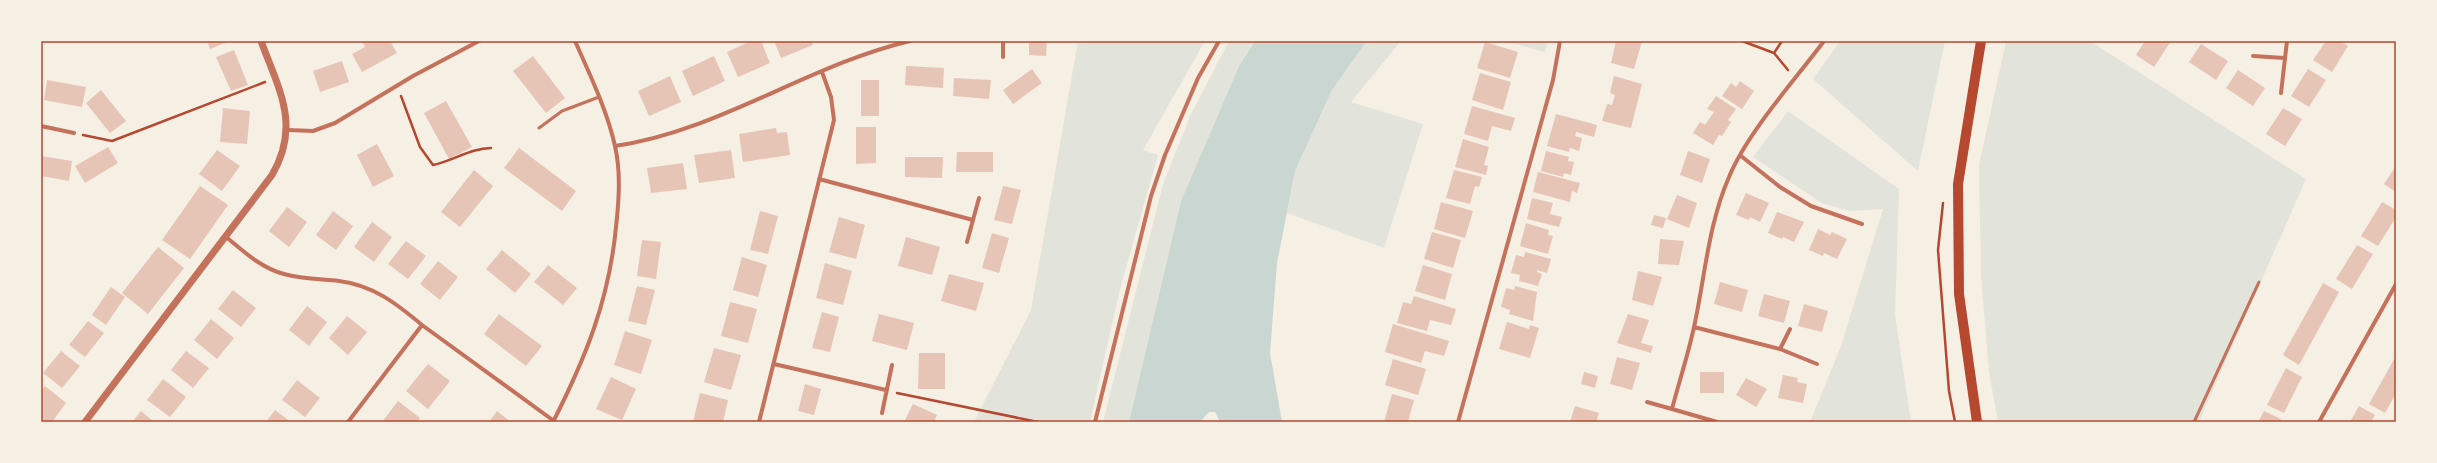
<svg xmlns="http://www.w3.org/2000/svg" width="2437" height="463" font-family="'Fira Sans',sans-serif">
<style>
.green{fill:#e2e4dc}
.water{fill:#c9d6d2}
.building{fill:#e6c5b7}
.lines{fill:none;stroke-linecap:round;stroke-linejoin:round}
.path{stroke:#b5482f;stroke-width:2.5}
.service{stroke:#c5725c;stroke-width:3}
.minor{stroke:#c5725c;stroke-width:4}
.tertiary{stroke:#c5725c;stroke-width:7}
.primary{stroke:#b5482f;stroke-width:10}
.neatline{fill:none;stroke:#b5482f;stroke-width:1.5}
</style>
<rect width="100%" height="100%" fill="#f6efe4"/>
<path class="green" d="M1078,41h127l-62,109 15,5 -38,134 -30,133h-116l57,-112z
M1229,41h26l-16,25 -58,135 -52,221h-26l60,-238 28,-70z
M1367,41h34l-50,61 72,22 -39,124 -97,-35 8,-42 37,-81z
M1505,41h43l-3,11z
M1840,41h105l-27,130 -105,-92z
M2006,41h84l216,138 -107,243h-201l-9,-50 -8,-95 -2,-112z
M1788,111l111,78 -4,126 16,107h-101l31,-76 42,-137 -34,2 -27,-8 -69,-46z"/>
<path class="water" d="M1255,41h112l-35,49 -37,81 -18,92 -7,90 12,69h-62l-5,-10h-6l-9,10h-71l52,-221 58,-135z"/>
<path class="building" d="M207,41h23l-20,8z
M362,41h28l7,12 -35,19 -10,-18 13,-7z
M751,41h10l9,22 -32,14 -11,-25z
M774,41h37l2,4 -32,13z
M1029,41h18l-1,15 -17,-1z
M1616,41h26l-8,28 -23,-6z
M2145,41h26l-17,26 -18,-12z
M2326,41h14l8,5 -16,26 -19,-12z
M1485,42l33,10 -8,26 -33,-10z
M2201,44l27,17 -12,19 -27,-18z
M234,50l14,35 -17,6 -15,-34z
M533,56l32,42 -19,15 -33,-42z
M714,56l11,25 -32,15 -11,-25z
M342,61l7,21 -29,10 -7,-21z
M906,66l38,2 -1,20 -38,-3z
M1032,69l10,14 -29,21 -10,-14z
M2308,69l18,11 -17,27 -18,-11z
M2238,70l27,18 -12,18 -27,-18z
M1480,73l31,9 -8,28 -31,-10z
M670,76l11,26 -32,14 -11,-25z
M1614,76l28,8 -11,44 -29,-7 5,-17 5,1 3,-10 -5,-2z
M954,78l37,2 -2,19 -36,-3z
M47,80l39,7 -4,20 -38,-7z
M861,80h18v36h-18z
M1740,81l14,10 -12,18 -20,-13 9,-13 5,4z
M101,90l25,31 -16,12 -24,-30z
M1716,96l20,13 -8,11 3,2 -9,14 -3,-1 -6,10 -20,-12 7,-11 5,3 9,-13 -7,-3z
M446,101l26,46 -23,12 -25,-46z
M1472,106l43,12 -4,13 -19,-5 -4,15 -24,-7z
M223,108l27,3 -3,33 -27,-2z
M2283,108l19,11 -17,27 -19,-12z
M1556,114l41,11 -3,12 -18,-5 -1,4 7,2 -3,13 -9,-3 -1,4 -22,-6z
M856,127h20v36l-20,1z
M776,128l1,5 10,-1 3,23 -47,7 -4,-28z
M1463,139l26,8 -5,18 4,1 -2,9 -31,-8z
M377,144l17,32 -21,11 -16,-32z
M108,147l10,16 -33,20 -10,-17z
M519,148l57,43 -14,20 -58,-43z
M217,150l23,16 -18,25 -23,-17z
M731,150l4,28 -36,5 -5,-28z
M1546,151l23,6 -1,4 6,1 -3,13 -7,-2 -1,4 -22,-6z
M1688,151l22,8 -8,24 -22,-8z
M957,152h36v20h-37z
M41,156l31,5 -3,20 -28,-5z
M905,157h38l-1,21 -37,-1z
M683,163l4,26 -36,4 -4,-25z
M2396,166v26l-12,-8z
M474,170l19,16 -33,41 -19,-15z
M1454,170l28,7 -3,10 -4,-1 -5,18 -24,-6z
M1538,172l42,11 -3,10 -5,-2 -2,11 -37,-10z
M200,186l28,19 -38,54 -28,-19z
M1003,186l18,4 -9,34 -18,-4z
M1746,193l23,10 -9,19 -10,-5 -1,3 -13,-5z
M1677,195l20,8 -8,25 -22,-9z
M1532,198l21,5 -3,11 12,3 -3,10 -32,-8z
M1441,202l32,9 -8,27 -31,-9z
M2382,202l14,8v7l-18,29 -17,-10z
M287,207l20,15 -18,25 -20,-16z
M333,211l20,15 -17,24 -20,-15z
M760,211l18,5 -10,38 -18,-4z
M1777,212l27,10 -10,20 -11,-5 -1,2 -14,-6z
M1654,215l12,3 -3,10 -12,-3z
M839,217l26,8 -9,34 -27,-7z
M372,222l20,15 -18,25 -20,-15z
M1526,223l23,7 -1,5 5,1 -5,18 -28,-8z
M1818,229l12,6 2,-3 15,7 -10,20 -13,-6 -1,3 -14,-6z
M1432,232l29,8 -8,28 -29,-9z
M992,233l17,5 -10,35 -17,-5z
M906,237l34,10 -8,28 -34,-9z
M1660,239l24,2 -5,24 -21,-1z
M642,240l19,2 -5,37 -19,-3z
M406,241l20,15 -18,23 -20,-15z
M2357,245l16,9 -21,35 -16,-10z
M158,247l26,21 -36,46 -26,-21z
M502,250l29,24 -16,19 -29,-24z
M1525,252l26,7 -4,14 -10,-3v2l5,2 -4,12 -19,-5 1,-6 -9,-2 5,-18 8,2z
M742,257l25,8 -9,32 -25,-7z
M438,261l20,16 -18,23 -20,-16z
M825,263l27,8 -9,34 -27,-7z
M548,265l29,23 -14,17 -29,-23z
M1423,265l29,9 -7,26 -30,-9z
M1638,271l24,6 -9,29 -21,-6z
M949,274l35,9 -8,28 -35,-10z
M1720,282l28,8 -6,22 -28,-8z
M2323,283l16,9 -40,73 -16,-10z
M637,286l18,4 -9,35 -18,-4z
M1515,286l22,6 -4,29 -24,-7 1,-4 -9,-3 5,-19 8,2z
M111,287l14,10 -19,28 -14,-10z
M233,290l23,18 -15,19 -23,-18z
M1764,294l26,7 -6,22 -26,-7z
M1414,296l42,13 -5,16 -21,-5 -3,11 -30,-8 6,-21 8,2z
M730,302l27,7 -9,34 -27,-7z
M1804,304l24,7 -6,21 -24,-6z
M307,306l20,16 -18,24 -20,-16z
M822,312l17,5 -9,35 -18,-4z
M499,314l43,32 -16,20 -42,-32z
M879,314l35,9 -7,27 -35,-9z
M1628,314l21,6 -8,23 12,3 -2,7 -34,-10z
M347,316l20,16 -19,23 -19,-17z
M211,319l23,19 -17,21 -23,-19z
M88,321l16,12 -19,24 -16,-12z
M1507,322l22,7 1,-4 9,3 -9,30 -31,-9z
M1393,324l56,17 -5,15 -19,-5 -4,12 -36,-11z
M625,331l27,9 -11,34 -27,-9z
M714,348l27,7 -10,35 -27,-8z
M61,351l19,15 -18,22 -19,-15z
M186,351l23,17 -16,20 -22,-18z
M919,353h26v36h-27z
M2396,356v37l-11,20 -16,-9z
M1617,357l23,6 -8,27 -22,-6z
M1393,359l33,10 -8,26 -33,-10z
M428,364l22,17 -22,28 -22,-18z
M2286,368l16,9 -18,36 -17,-8z
M1584,372l14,4 -3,12 -14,-4z
M1700,372h24v21h-24z
M1783,375l15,3 -1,4 10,2 -4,19 -25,-5z
M611,377l25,12 -14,31 -26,-11z
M1746,378l21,11 -11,18 -20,-12z
M163,379l23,18 -16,20 -23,-17z
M297,380l23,18 -15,19 -23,-17z
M805,384l16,5 -7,26 -16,-4z
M45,386l21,17 -14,19h-11v-31z
M700,393l28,7 -5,22h-30z
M1392,394l22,6 -6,22h-24z
M398,401l22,17 -3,4h-35z
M913,404l24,11 -3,7h-30z
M1575,406l24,7 -3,9h-26z
M2359,406l16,9 -4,7h-21z
M275,410l16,12h-25z
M141,411l13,11h-22z
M497,411l14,11h-22z
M2264,411l17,8 -2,3h-21z"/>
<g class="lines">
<path class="path" d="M1742,41l32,12
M1782,41l-8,12 14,17
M401,96l19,51 13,18c20,-4 38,-17 58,-17
M83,135l29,6 153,-59
M1943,203l-5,47 11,141 6,31
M897,393l141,29"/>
<path class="service" d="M539,128l23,-17 37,-14
M2194,422l65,-140"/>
<path class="minor" d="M2253,56l31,2
M1003,57v-16
M2281,93l6,-52
M41,126l33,7
M288,130l25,1 22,-8 78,-47 66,-35
M615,146c104,-15 193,-81 295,-105
M1741,156l39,31 31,19 51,18
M819,179l154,41
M225,236c18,15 36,32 59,38 18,5 37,5 55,7 34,4 58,23 83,44l-74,97
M967,242l12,-44
M422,325l132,96
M1694,327l86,22 37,15
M1780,349l10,-20
M774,364l112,26
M1647,402l25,7
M882,413l10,-48
M553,422c33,-65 56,-122 63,-195 3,-27 5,-54 -1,-81 -8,-36 -25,-71 -40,-105
M759,422l75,-302 -3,-23 -9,-25
M1095,422l56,-226 14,-41 33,-77 21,-37
M1458,422l95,-342 7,-39
M1717,422l-45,-13c7,-27 16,-54 22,-82 11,-50 14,-102 35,-150 18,-44 66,-97 95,-136
M2319,422l77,-138"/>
<path class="tertiary" d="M85,422l187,-247c29,-50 7,-85 -11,-134"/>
<path class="primary" d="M1977,422l-18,-128 -1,-110 23,-143"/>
</g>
<rect width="2437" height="463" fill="none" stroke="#f6efe4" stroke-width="84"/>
<rect x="42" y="42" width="2353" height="379" class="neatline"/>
</svg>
